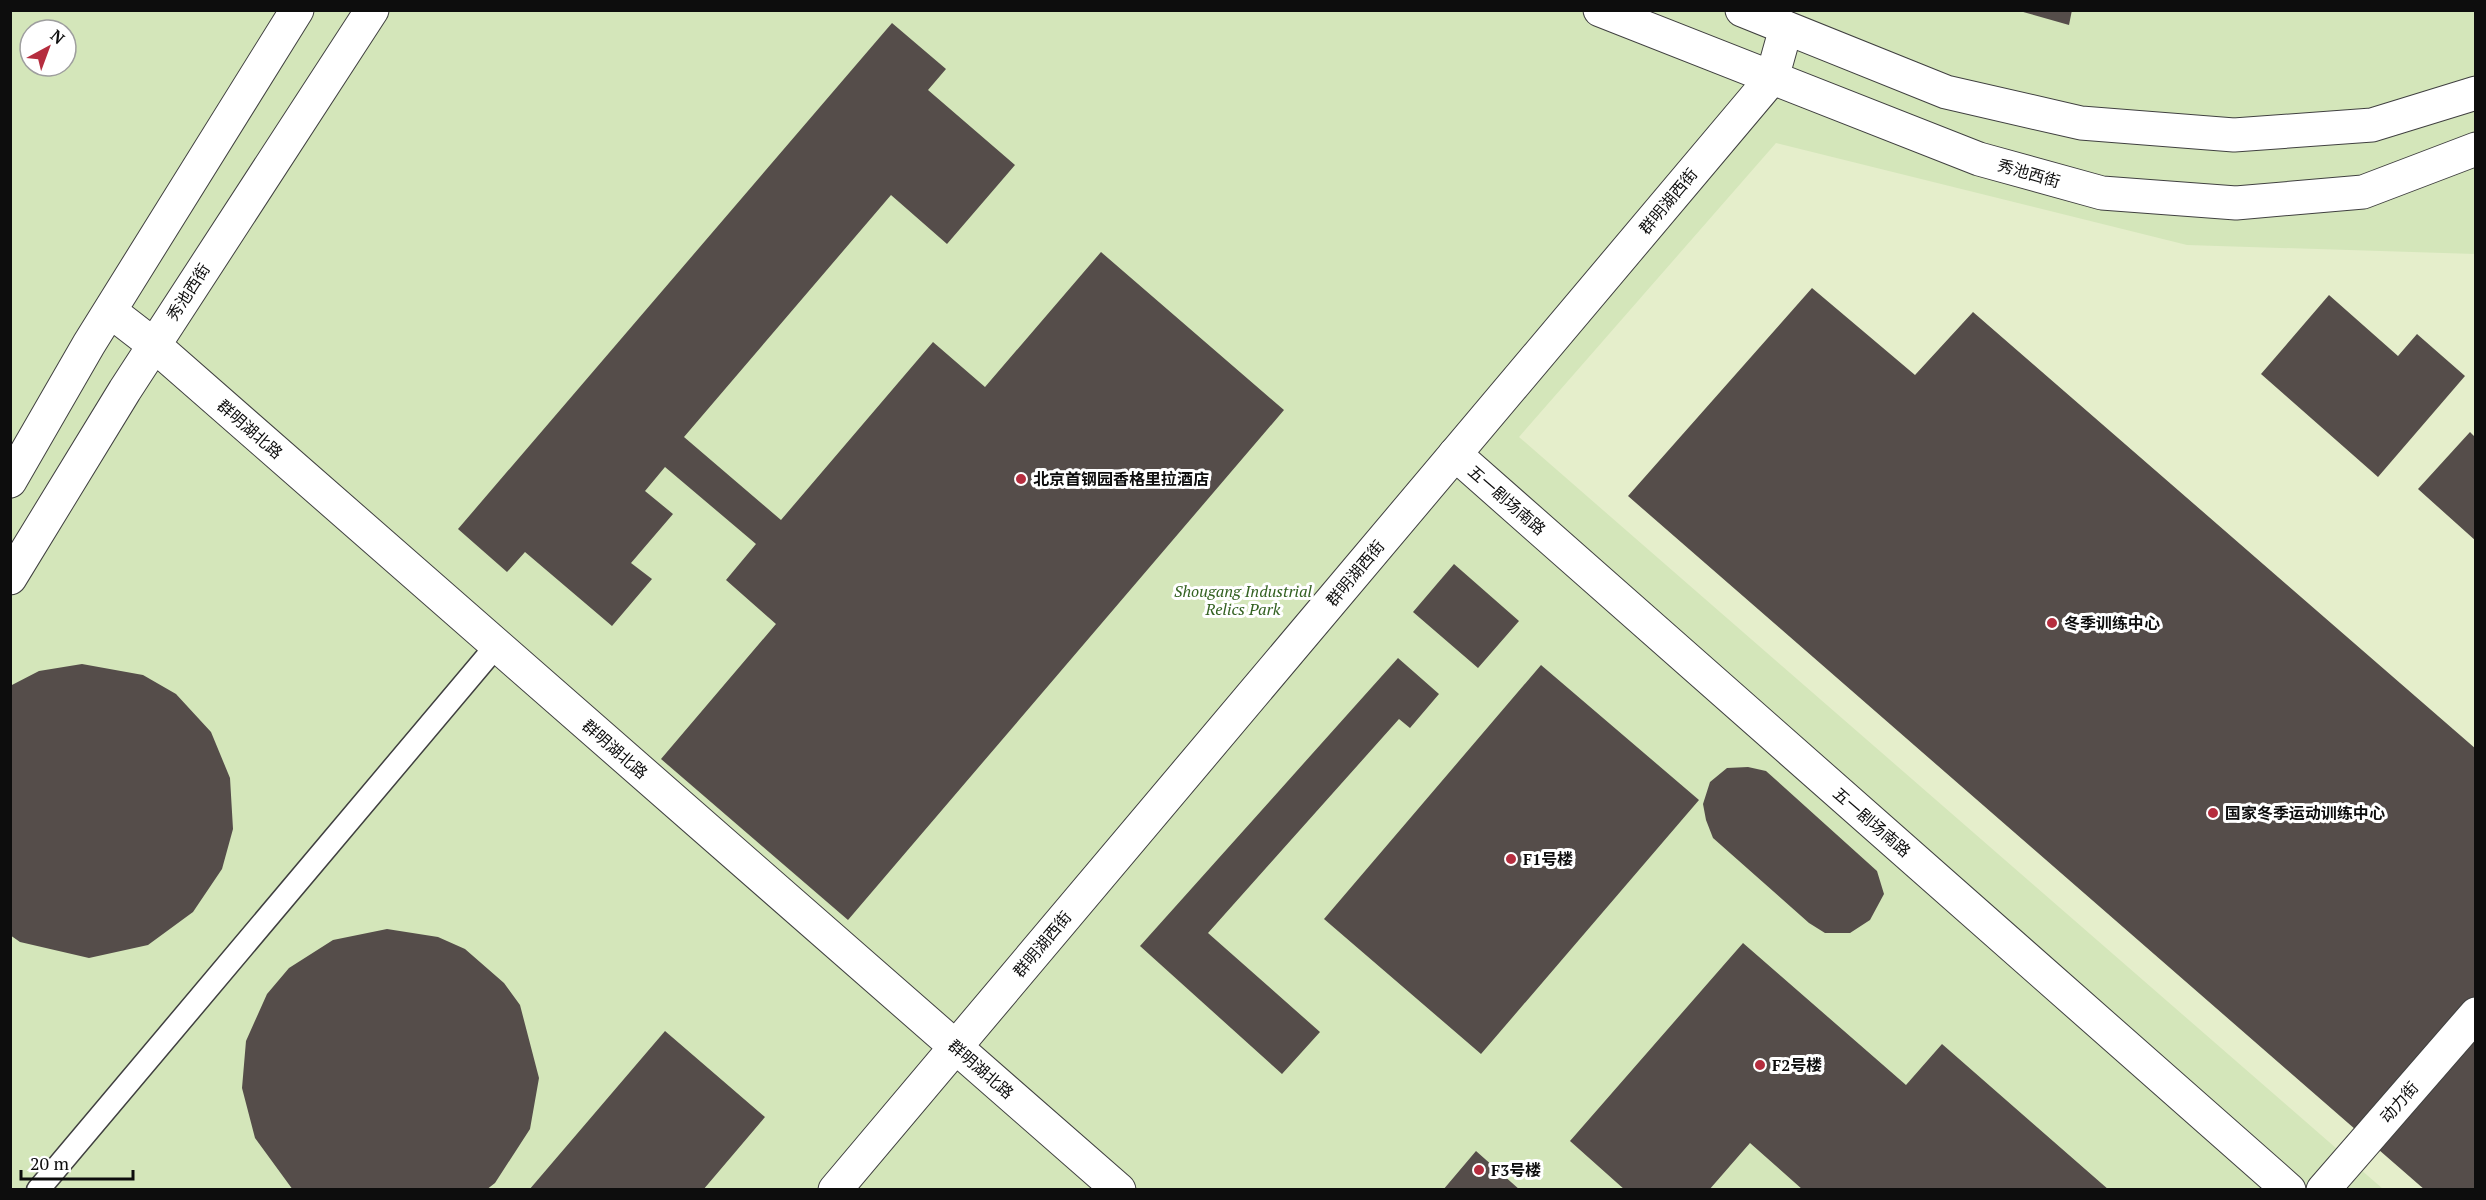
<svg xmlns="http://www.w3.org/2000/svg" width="2486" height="1200" font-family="'PT Serif','Noto Sans SC',serif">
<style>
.green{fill:#d4e6ba;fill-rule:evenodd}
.pitch{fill:#e5eecb}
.building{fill:#554d4a}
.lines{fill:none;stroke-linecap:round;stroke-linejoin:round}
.service-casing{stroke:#404040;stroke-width:25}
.minor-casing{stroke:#404040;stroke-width:35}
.tertiary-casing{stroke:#404040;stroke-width:35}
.service{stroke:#fff;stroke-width:22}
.minor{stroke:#fff;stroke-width:33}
.tertiary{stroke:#fff;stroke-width:33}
.poi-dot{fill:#b52d3e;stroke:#fff;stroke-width:2}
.labels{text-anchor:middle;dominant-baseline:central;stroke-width:6;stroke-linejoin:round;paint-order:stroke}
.street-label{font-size:16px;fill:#0d0d0d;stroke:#fff}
.poi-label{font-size:16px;font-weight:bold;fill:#0d0d0d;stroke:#fff;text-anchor:start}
.park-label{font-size:16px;font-style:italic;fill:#336121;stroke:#fff}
</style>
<rect width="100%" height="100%" fill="#fefaee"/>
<path class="green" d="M11,11h2464v1178h-2464zM30,30h36v36h-36z"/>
<path class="pitch" d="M1776,143l411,102 288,9v935h-92l-864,-752z"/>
<path class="building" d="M2016,10h56l-3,15z
M892,23l54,46 -18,21 87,75 -68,79 -56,-49 -207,242 97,83 152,-178 52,45 116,-135 183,158 -436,510 -187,-161 115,-135 -50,-44 30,-36 -91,-77 -20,24 28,23 -42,49 21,16 -40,47 -87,-74 -18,20 -49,-43z
M1812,288l103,87 58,-63 503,437v441h-51l-797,-694z
M2329,295l69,61 19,-22 48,42 -87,101 -117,-103z
M2470,432l6,6v103l-58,-52z
M1454,564l65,57 -41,47 -65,-56z
M1398,658l41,36 -29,34 -11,-9 -191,214 112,99 -38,42 -142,-128z
M82,664l61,11 33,19 35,38 19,46 3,51 -11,40 -29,43 -45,33 -59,13 -69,-16 -10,-7v-249l29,-15z
M1541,665l158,135 -218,254 -157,-135z
M1748,767l18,4 111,100 7,23 -14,26 -20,13h-25l-16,-10 -96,-85 -7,-18 -3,-16 7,-22 17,-14z
M387,929l51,8 27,12 39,34 16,22 19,73 -9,51 -35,54 -9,7h-193l-38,-52 -13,-50 4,-47 21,-47 22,-26 44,-28z
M1743,943l163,142 36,-41 167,146h-306l-53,-47 -41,47h-84l-55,-49z
M665,1031l100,86 -62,73h-174z
M1476,1151l44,39h-77z"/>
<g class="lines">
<g class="service-casing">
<path id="service" d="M38,1190l459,-545"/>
</g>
<g class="minor-casing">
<path id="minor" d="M835,1190l937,-1112 14,-50
M2323,1190l153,-176"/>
</g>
<g class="tertiary-casing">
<path id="tertiary" d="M1600,10l379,149 123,34 134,10 127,-11 113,-43
M1742,10l204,82 135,31 153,12 138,-10 104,-32
M110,311l44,34 965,845
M1455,454l834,736
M10,481l79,-137 208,-334
M10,578l115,-188 247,-380"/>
</g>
<use href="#service" class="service"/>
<use href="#minor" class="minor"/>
<use href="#tertiary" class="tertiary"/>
</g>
<g class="poi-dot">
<circle cx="1021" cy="479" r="6"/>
<circle cx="2052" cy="623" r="6"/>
<circle cx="2213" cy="813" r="6"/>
<circle cx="1511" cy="859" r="6"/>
<circle cx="1760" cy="1065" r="6"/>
<circle cx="1479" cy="1170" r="6"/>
</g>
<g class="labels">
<g class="street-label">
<text transform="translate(2029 173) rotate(16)">秀池西街</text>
<text transform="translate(1668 201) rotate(-50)">群明湖西街</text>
<text transform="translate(188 292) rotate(-57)">秀池西街</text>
<text transform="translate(250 429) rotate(41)">群明湖北路</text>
<text transform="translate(1507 500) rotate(41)">五一剧场南路</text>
<text transform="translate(1355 573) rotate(-50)">群明湖西街</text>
<text transform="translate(615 749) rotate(41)">群明湖北路</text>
<text transform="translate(1872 822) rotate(41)">五一剧场南路</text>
<text transform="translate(1042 944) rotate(-50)">群明湖西街</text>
<text transform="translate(981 1069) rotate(41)">群明湖北路</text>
<text transform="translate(2399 1102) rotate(-49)">动力街</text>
</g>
<g class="poi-label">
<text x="1033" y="479">北京首钢园香格里拉酒店</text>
<text x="2064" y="623">冬季训练中心</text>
<text x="2225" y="813">国家冬季运动训练中心</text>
<text x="1523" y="859">F1号楼</text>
<text x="1772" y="1065">F2号楼</text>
<text x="1491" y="1170">F3号楼</text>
</g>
<g class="park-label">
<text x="1243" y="591">Shougang Industrial<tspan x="1243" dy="18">Relics Park</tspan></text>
</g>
</g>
<rect width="2486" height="1200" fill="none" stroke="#0d0d0d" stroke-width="24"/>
<g transform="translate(48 48) rotate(41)"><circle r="28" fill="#ffffff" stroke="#9e9e9e" stroke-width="1.5"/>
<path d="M0-4.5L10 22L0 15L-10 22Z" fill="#b52d3e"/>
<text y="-9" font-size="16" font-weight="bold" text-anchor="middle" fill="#0d0d0d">N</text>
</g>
<path d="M21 1170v9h112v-9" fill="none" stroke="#0d0d0d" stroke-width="3"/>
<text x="30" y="1170" font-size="18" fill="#0d0d0d" stroke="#ffffff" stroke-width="4.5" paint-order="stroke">20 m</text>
</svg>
